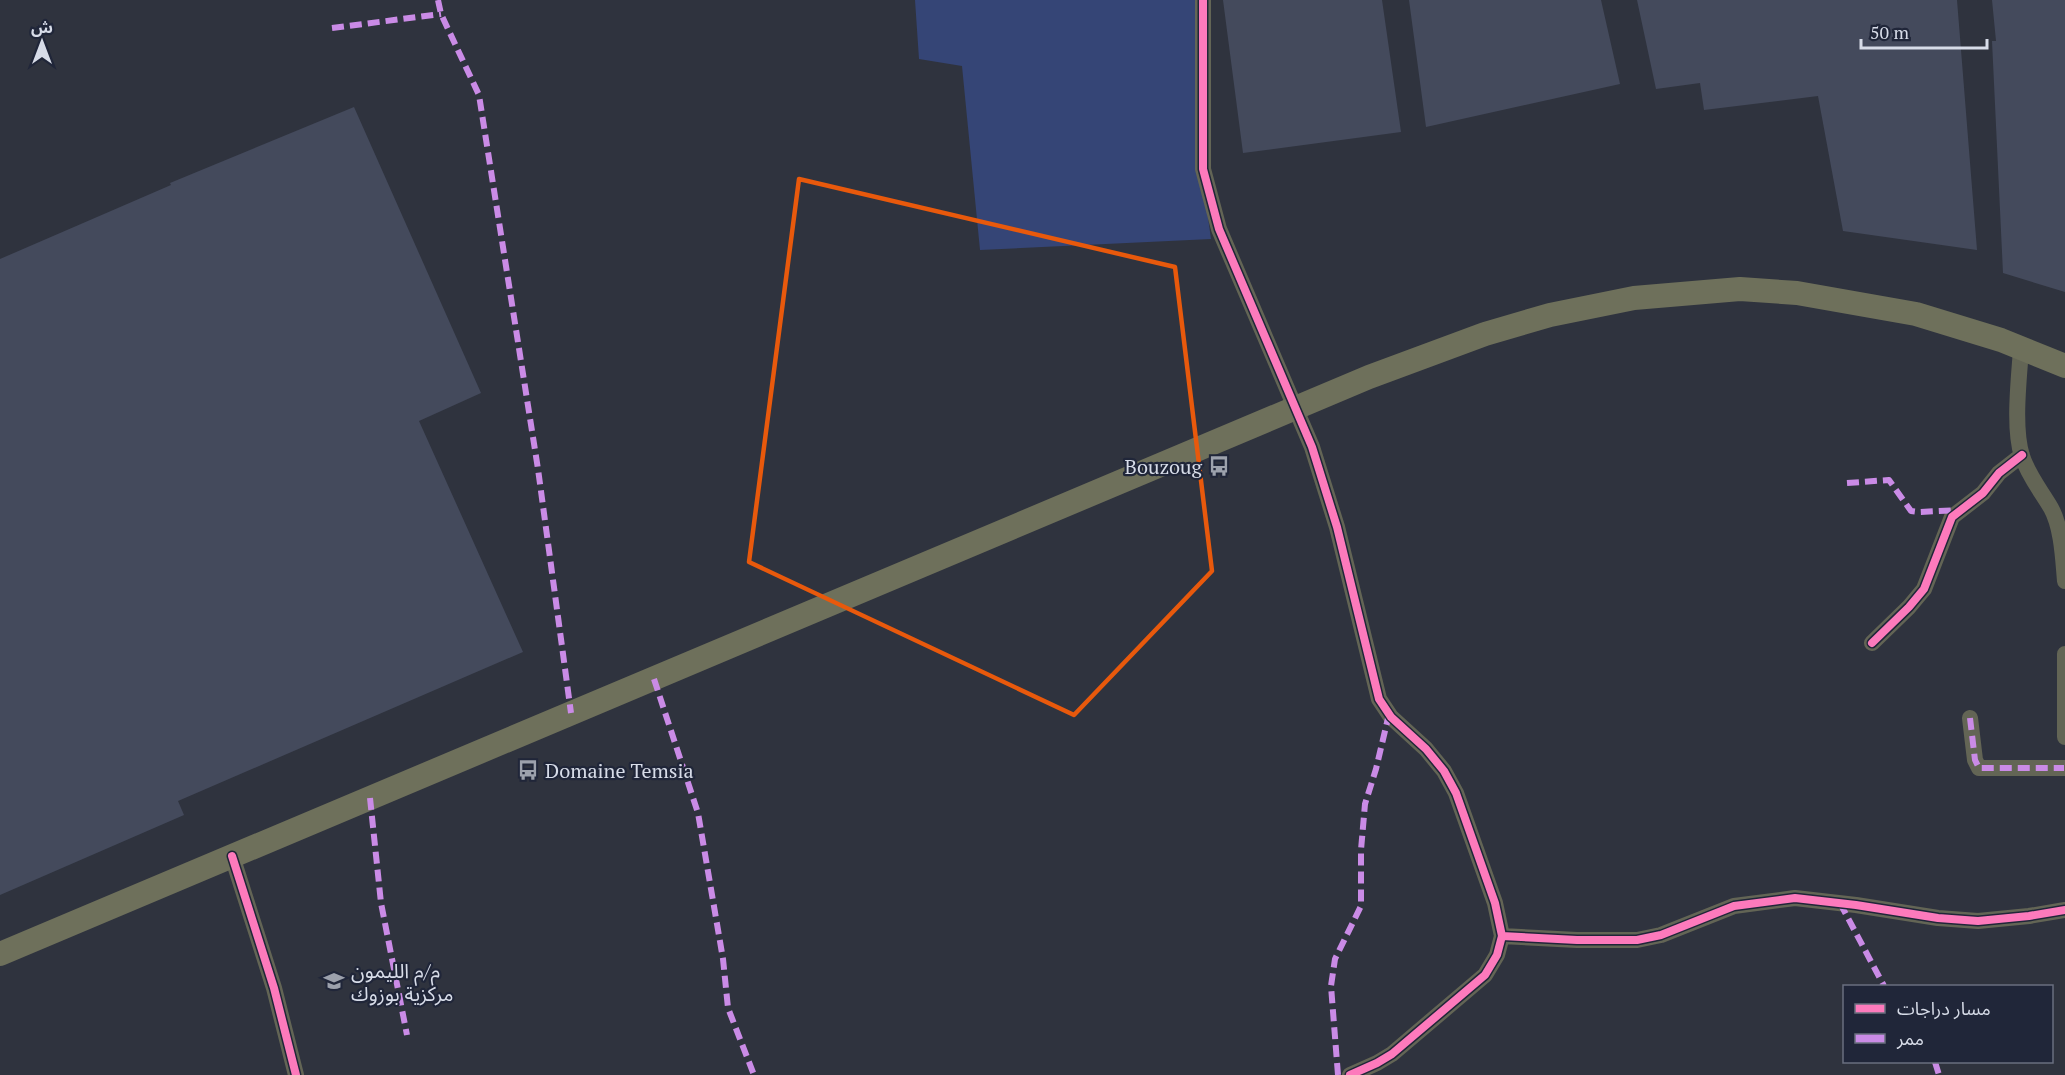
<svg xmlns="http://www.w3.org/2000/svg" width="2065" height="1075" font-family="'PT Serif','Noto Sans Arabic',serif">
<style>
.green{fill:#354576}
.building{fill:#444a5c}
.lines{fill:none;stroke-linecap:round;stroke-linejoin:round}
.minor{stroke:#636555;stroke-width:16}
.secondary{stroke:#6e705b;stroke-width:24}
.quiet{stroke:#ca8be6;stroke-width:6;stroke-dasharray:12 6;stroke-linecap:butt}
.cycleway-casing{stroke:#202639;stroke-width:11}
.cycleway{stroke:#fd7abc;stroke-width:8}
.marked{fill:none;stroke:#e8590c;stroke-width:4.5;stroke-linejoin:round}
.labels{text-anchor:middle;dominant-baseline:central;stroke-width:4.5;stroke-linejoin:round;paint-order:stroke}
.poi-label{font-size:20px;fill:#d7dce8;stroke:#202639;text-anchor:start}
</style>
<rect width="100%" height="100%" fill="#2f333e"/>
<path class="green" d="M915,0h280l2,139 14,100 -231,11 -18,-184 -43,-7z"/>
<path class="building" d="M1223,0h159l19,132 -158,21z
M1409,0h192l19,84 -194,43z
M1637,0h320l20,250 -134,-19 -25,-135 -114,14 -4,-27 -44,6z
M1992,0h73v292l-62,-19 -11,-232h4z
M354,107l127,286 -62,28 104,231 -345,149 6,14 -184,80v-636l171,-74 -1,-2z"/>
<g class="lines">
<path class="minor" d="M1203,0v169l16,60 93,218 25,80 42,172 12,18 35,32 18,22 12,22 39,110 7,33 -5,19 -12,20 -93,79 -15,9 -27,12
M2021,349c-2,30 -8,79 1,107 6,19 19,35 29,52 11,20 12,50 14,73
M1872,643l37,-36 15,-18 28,-72 31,-24 16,-20 23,-18
M2065,654v83
M1970,718l5,42 4,8h85
M232,856l42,132 22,87
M1502,936l75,4h60l24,-5 73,-29 61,-8 61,7 82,13 40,3 51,-5 36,-6"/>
<path class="secondary" d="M0,954l1369,-577 116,-43 65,-19 84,-17 106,-9 57,4 119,21 85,26 64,26"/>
<path class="quiet" d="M438,0l3,14 38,81 59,374 33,244
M332,28l109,-14
M1847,483l42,-3 22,31 8,1 40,-2
M654,679l44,134 25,146 5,49 26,67
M1970,718l5,42 4,8h85
M370,798l11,105 26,132
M1840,903l44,83
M1935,1062l4,13
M1338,1075l-7,-89 4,-27 26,-53v-56l4,-46 11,-35 13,-55"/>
<g class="cycleway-casing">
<path id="cycleway" d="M1203,0v169l16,60 93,218 25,80 42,172 12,18 35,32 18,22 12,22 39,110 7,33 -5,19 -12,20 -93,79 -15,9 -27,12
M1872,643l37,-36 15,-18 28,-72 31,-24 16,-20 23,-18
M232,856l42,132 22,87
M1502,936l75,4h60l24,-5 73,-29 61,-8 61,7 82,13 40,3 51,-5 36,-6"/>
</g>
<use href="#cycleway" class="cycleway"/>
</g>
<path class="marked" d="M799,179l376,88 37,304 -138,144 -325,-153z"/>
<defs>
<g id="bus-bare" transform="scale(1.62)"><path d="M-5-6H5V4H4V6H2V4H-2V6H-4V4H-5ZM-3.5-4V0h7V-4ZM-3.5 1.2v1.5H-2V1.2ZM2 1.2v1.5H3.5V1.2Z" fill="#9ca1ac" stroke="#202639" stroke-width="2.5" paint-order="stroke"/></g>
<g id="school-bare" transform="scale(1.62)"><path d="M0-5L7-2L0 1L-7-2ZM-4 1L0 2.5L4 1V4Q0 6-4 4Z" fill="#9ca1ac" stroke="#202639" stroke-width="2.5" paint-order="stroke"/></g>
</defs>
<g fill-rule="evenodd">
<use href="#bus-bare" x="1219" y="466"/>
<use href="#bus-bare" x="528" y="770"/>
<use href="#school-bare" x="334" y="981"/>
</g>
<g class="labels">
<g class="poi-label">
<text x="1202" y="466" text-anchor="end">Bouzoug</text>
<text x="545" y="770">Domaine Temsia</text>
<text x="351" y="970">م/م الليمون<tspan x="351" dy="23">مركزية بوزوك</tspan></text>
</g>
</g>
<rect x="1843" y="985" width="210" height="78" fill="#202639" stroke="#696f7f" stroke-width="1.5"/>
<rect x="1855" y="1004" width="30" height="9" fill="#fd7abc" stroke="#696f7f" stroke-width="1.5"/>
<text x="1897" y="1015" font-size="18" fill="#d7dce8">مسار دراجات</text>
<rect x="1855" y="1034" width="30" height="9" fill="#ca8be6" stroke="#696f7f" stroke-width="1.5"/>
<text x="1897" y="1045" font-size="18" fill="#d7dce8">ممر</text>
<g transform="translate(42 42)" stroke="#202639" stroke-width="4.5" paint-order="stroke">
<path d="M0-4.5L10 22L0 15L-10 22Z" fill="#d7dce8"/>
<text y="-9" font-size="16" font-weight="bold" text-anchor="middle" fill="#d7dce8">ش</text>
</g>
<path d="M1861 39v9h126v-9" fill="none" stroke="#d7dce8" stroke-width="3"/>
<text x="1870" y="39" font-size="18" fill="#d7dce8" stroke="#202639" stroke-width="4.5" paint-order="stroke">50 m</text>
</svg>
